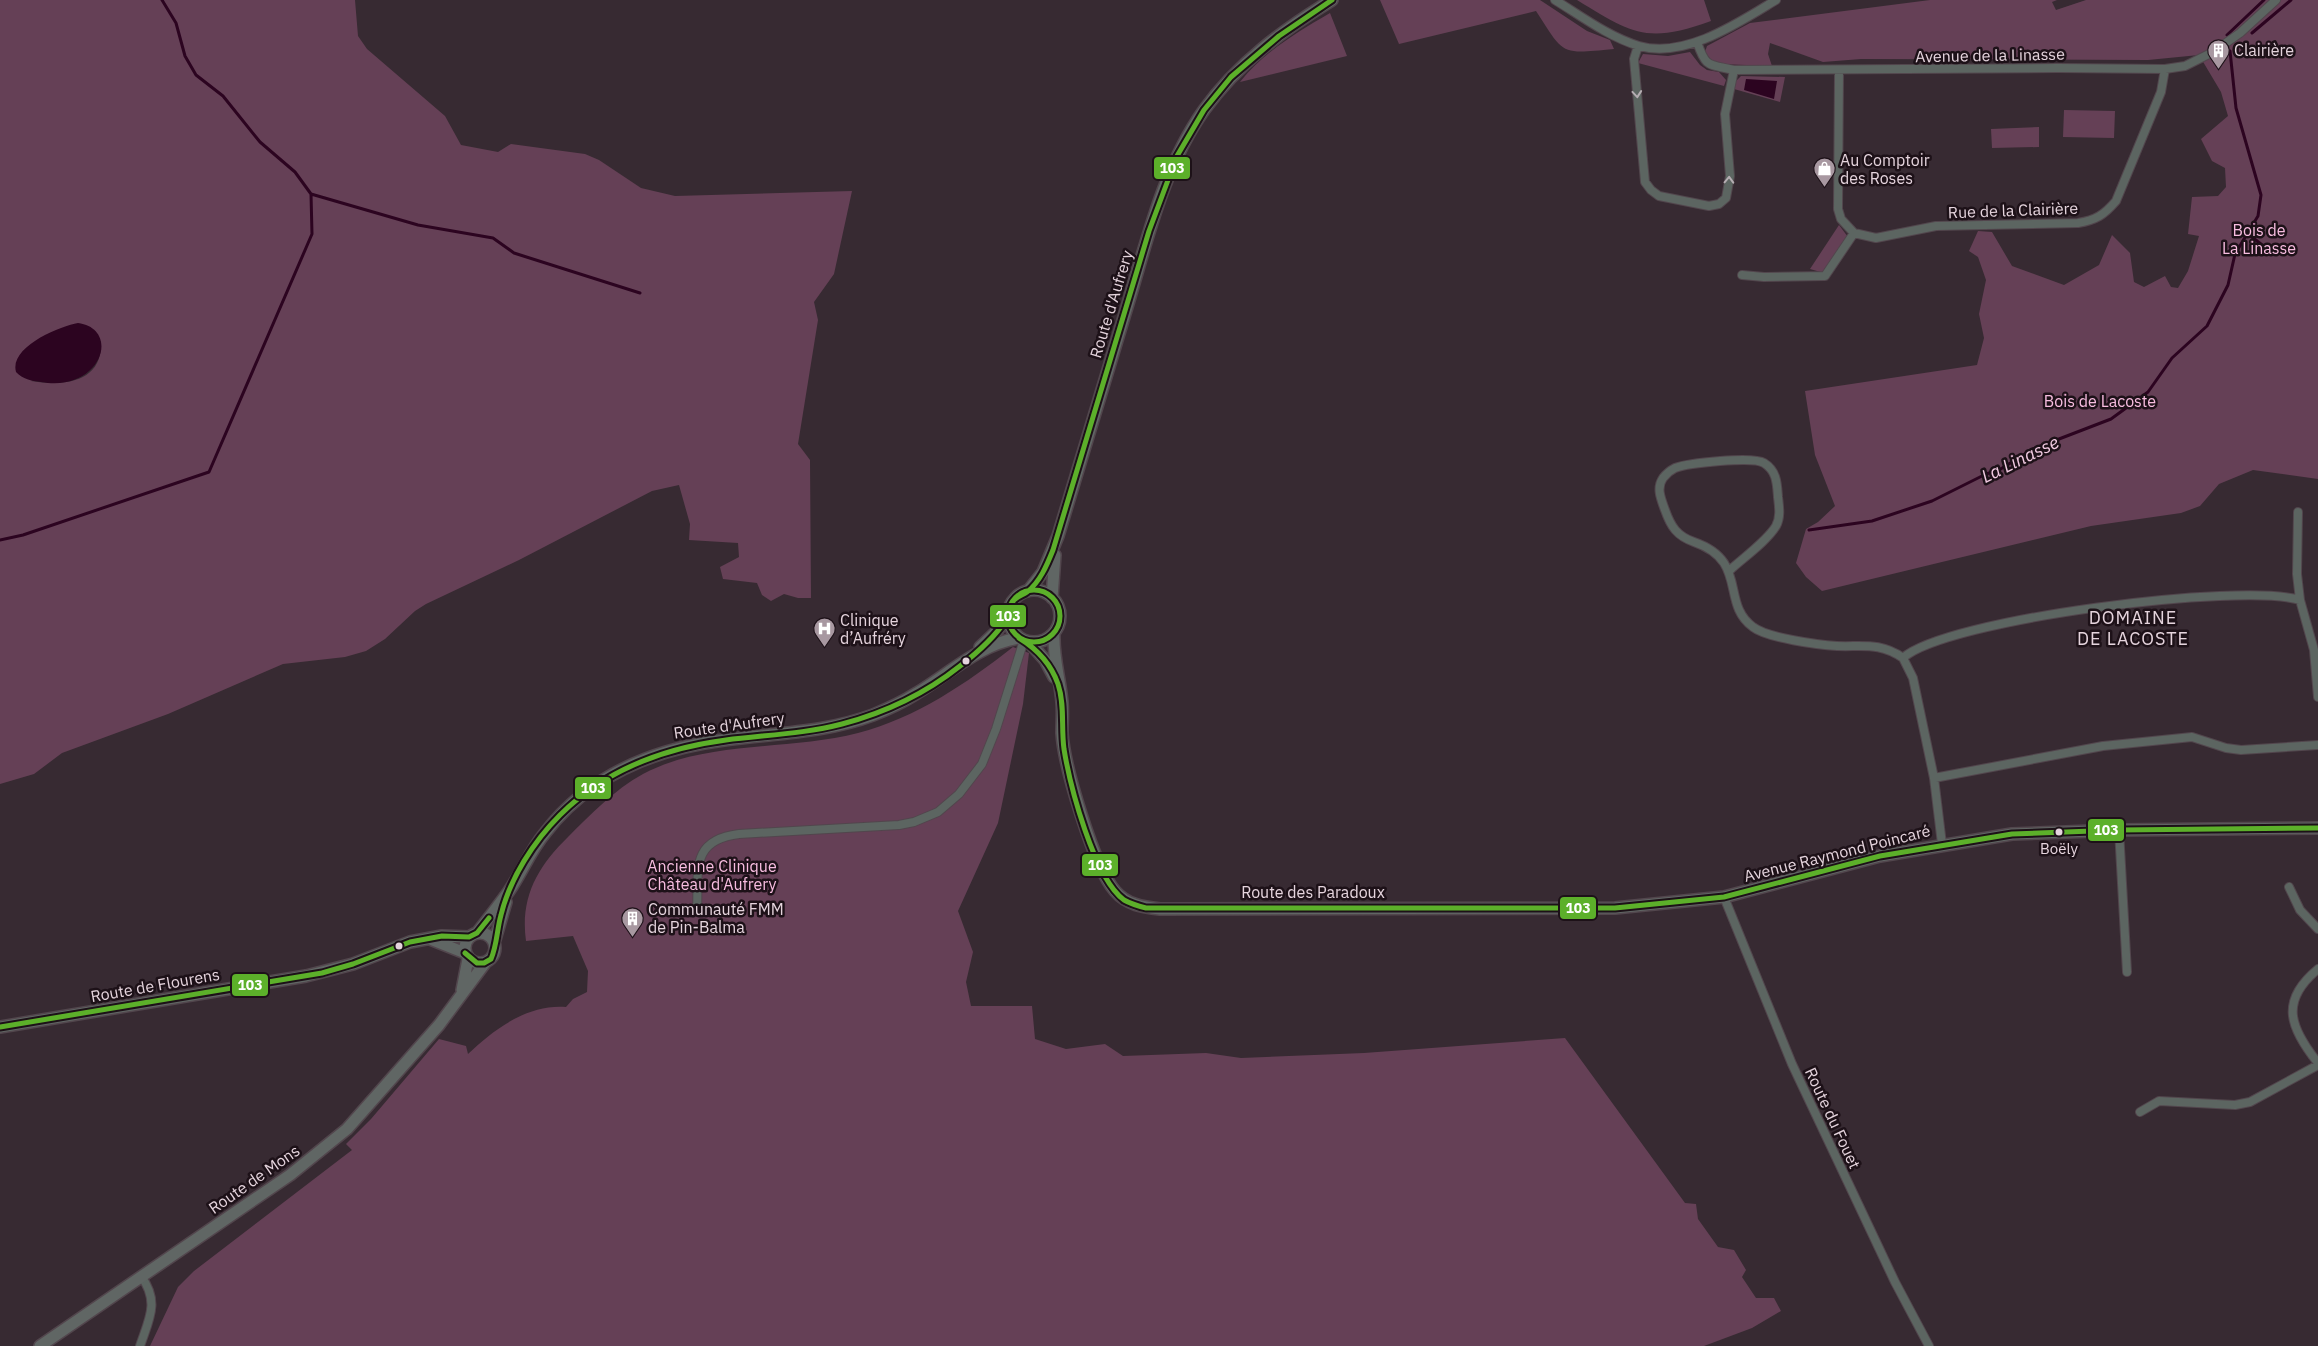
<svg xmlns="http://www.w3.org/2000/svg" width="2318" height="1346" viewBox="0 0 2318 1346" font-family="'IBM Plex Sans',sans-serif">
	<style>
		.green { fill: #654056; fill-rule: evenodd }
		.water { fill: #2c0420 }
		.lines { fill: none; stroke-linecap: round; stroke-linejoin: round }
		.stream { stroke: #2c0420; stroke-width: 3 }
		.street-casing { stroke: #52464d; stroke-width: 10 }
		.secondary-casing { stroke: #52464d; stroke-width: 14 }
		.street { stroke: #5c6561; stroke-width: 8 }
		.secondary { stroke: #606664; stroke-width: 11 }
		.bus-1-casing { stroke: #1d1118; stroke-width: 9 }
		.bus-1 { stroke: #5cb02a; stroke-width: 5 }
		.oneway { stroke: #b5adb2 }
		.bus-dot { fill: #e5d4dd; stroke: #1d1118; stroke-width: 2 }
		.labels { text-anchor: middle; dominant-baseline: central; stroke-width: 5; stroke-linejoin: round; paint-order: stroke }
		.bus-label { font-size: 15px; fill: #e5d4dd; stroke: #1d1118 }
		.poi-label { font-size: 16px; fill: #e5d4dd; stroke: #1d1118; text-anchor: start }
		.street-label { font-size: 16px; fill: #e5d4dd; stroke: #1d1118 }
		.park-label { font-size: 16px; fill: #f8bde0; stroke: #1d1118 }
		.water-label { font-size: 18px; font-style: italic; fill: #f3cce3; stroke: #1d1118 }
		.neighbourhood-label { font-size: 18px; letter-spacing: 1px; fill: #e5d4dd; stroke: #1d1118 }
		.line-badge { stroke: #1d1118; stroke-width: 2 }
		.badge-label { font-size: 14px; text-anchor: middle; font-weight: bold; fill: #fff }
	</style>
	<rect width="100%" height="100%" fill="#372a32"/>
	<path class="green" d="M 0,0 L 355,0 L 358,36 L 367,49 L 445,116 L 461,145 L 498,152 L 511,144 L 585,154 L 599,160 L 641,188 L 675,196 L 852,191 L 834,274 L 814,302 L 818,320 L 798,444 L 810,460 L 811,598 L 798,598 L 784,594 L 771,601 L 762,595 L 757,583 L 723,579 L 720,567 L 739,557 L 738,543 L 689,540 L 690,524 L 679,485 L 652,491 L 519,560 L 426,604 L 415,611 L 385,639 L 366,651 L 345,657 L 283,664 L 168,714 L 62,753 L 34,774 L 0,784 ZM 101,341 C 103,384 62,386 31,381 Z
		M 1380,0 L 1540,0 L 1587,31 L 1610,40 L 1614,49 C 1560,54 1565,56 1536,11 L 1399,44 Z
		M 1577,0 L 1704,0 L 1711,21 C 1647,44 1632,34 1577,0 Z
		M 1930,0 L 2057,0 L 2052,2 L 2056,10 L 2086,0 L 2318,0 L 2318,479 L 2253,470 L 2219,484 L 2200,506 L 2181,513 L 2091,526 L 1822,591 L 1806,577 L 1796,563 L 1806,529 L 1818,522 L 1835,506 L 1815,455 L 1805,391 L 1977,365 L 1984,338 L 1979,314 L 1986,280 L 1978,257 L 1969,251 L 1978,231 L 1992,232 L 2012,266 L 2064,285 L 2099,265 L 2112,235 L 2130,253 L 2134,282 L 2144,287 L 2165,276 L 2171,287 L 2178,288 L 2188,271 L 2199,236 L 2188,234 L 2192,197 L 2218,196 L 2226,187 L 2225,168 L 2212,161 L 2201,139 L 2228,116 L 2221,92 L 2199,55 L 2148,60 L 1861,59 L 1823,62 L 1770,43 L 1768,54 L 1772,66 L 1719,64 L 1712,61 L 1705,52 L 1707,46 L 1750,23 Z
		M 1330,13 L 1347,56 L 1240,82 C 1265,51 1296,33 1330,13 Z
		M 1690,52 L 1700,65 L 1707,70 L 1719,72 L 1726,80 L 1724,86 L 1638,63 L 1643,54 L 1668,56 Z
		M 1741,76 L 1785,77 L 1780,102 L 1734,89 L 1736,81 Z
		M 2064,110 L 2115,111 L 2114,138 L 2063,137 Z
		M 2039,127 L 2039,147 L 1992,148 L 1991,129 Z
		M 1839,225 L 1848,237 L 1824,273 L 1810,269 Z
		M 1013,647 L 1029,653 L 1023,704 L 998,823 L 958,911 L 973,952 L 966,982 L 971,1006 L 1032,1006 L 1035,1039 L 1066,1049 L 1105,1044 L 1123,1056 L 1206,1053 L 1241,1058 L 1364,1053 L 1565,1038 L 1685,1203 L 1696,1204 L 1698,1219 L 1718,1247 L 1734,1250 L 1746,1270 L 1742,1277 L 1756,1298 L 1774,1298 L 1781,1311 L 1752,1328 L 1704,1346 L 150,1346 L 178,1287 L 194,1271 L 352,1150 L 346,1144 L 371,1119 L 439,1039 L 466,1046 L 468,1054 C 494,1029 528,1004 566,1007 L 573,999 L 587,992 L 588,971 L 573,936 L 526,941 C 520,898 537,867 568,837 C 591,814 614,790 643,774 C 707,740 789,751 858,733 C 916,718 967,683 1013,647 Z"/>
	<path class="water" d="M 1746,79 L 1777,81 L 1774,99 L 1744,90 Z
		M 78,323 C 122,329 101,393 41,382 C 31,381 23,379 16,372 C 9,347 60,326 78,323 Z"/>
	<g class="lines">
		<path class="stream" d="M 162,0 L 176,23 L 185,56 L 196,75 L 223,96 L 260,142 L 295,172 L 311,194 L 418,225 L 493,238 L 514,253 L 640,293
			M 2252,33 L 2291,0
			M 2227,35 L 2264,0
			M 2248,234 L 2270,251
			M 1809,530 L 1872,521 L 1932,501 L 1986,474 L 1999,470 L 2033,449 L 2111,419 L 2148,392 L 2172,358 L 2207,326 L 2228,285 L 2235,254 L 2258,216 L 2261,195 L 2236,108 L 2230,51
			M 0,540 L 23,535 L 209,472 L 312,234 L 311,194"/>
		<defs>
			<path id="street" d="M 1555,0 C 1581,16 1609,37 1639,46 C 1685,59 1738,23 1776,0
				M 1697,42 C 1706,68 1708,64 1734,70 L 2058,68 L 2165,69 L 2185,66 L 2213,52 L 2240,33 L 2276,0
				M 1638,46 L 1634,59 L 1645,182 L 1651,190 L 1659,196 L 1709,206 L 1719,204 L 1726,198 L 1730,176 L 1725,114 L 1734,70
				M 1839,70 L 1838,209 L 1841,219 L 1854,233 L 1876,238 L 1936,226 L 2078,223 C 2096,220 2104,215 2116,201 L 2161,92 L 2165,69
				M 1742,275 L 1764,277 L 1825,276 L 1854,233
				M 2298,512 L 2297,574 L 2300,600 L 2314,650 L 2318,697
				M 1730,570 C 1743,558 1767,541 1776,526 C 1781,517 1779,506 1778,497 C 1777,484 1777,471 1764,463 C 1753,456 1688,463 1675,468 C 1671,470 1666,474 1663,478 C 1656,488 1661,499 1665,510 C 1671,527 1677,536 1694,542 C 1749,561 1720,603 1753,627 C 1767,638 1819,645 1837,646 C 1863,647 1880,642 1903,658 C 1946,619 2242,582 2300,600
				M 1903,658 L 1913,678 L 1934,778 L 1942,844
				M 1934,778 L 2103,746 L 2192,737 L 2226,748 L 2241,750 L 2318,745
				M 2119,830 L 2127,972
				M 2289,887 L 2300,910 L 2318,929
				M 1724,897 L 1792,1064 L 1895,1282 L 1929,1346
				M 697,912 C 699,872 689,840 739,834 L 899,825 L 914,822 L 938,812 L 959,794 L 982,764 L 996,729 L 1024,640
				M 2318,969 C 2279,1001 2290,1028 2318,1063
				M 2140,1112 L 2159,1101 L 2235,1105 L 2250,1102 L 2318,1065
				M 140,1346 C 149,1319 160,1302 141,1276"/>
			<path id="secondary" d="M1008 616a26 26 0 1 1 52 0a26 26 0 1 1-52 0Z
				M 1028,591 L 1043,572 L 1058,536 C 1081,460 1104,384 1127,307 C 1147,241 1163,168 1204,110 C 1238,63 1283,30 1332,0
				M 1052,598 L 1055,555
				M 1054,634 C 1053,657 1060,679 1062,702 C 1063,712 1062,722 1062,733 C 1064,766 1094,867 1115,891 C 1127,905 1143,907 1160,909 L 1615,908 L 1724,897 L 1880,856 L 2012,834 L 2119,830 L 2318,828
				M 1029,642 L 1045,660 L 1054,677
				M 980,647 L 997,631 L 1009,615
				M465 948a15 15 0 1 1 30 0a15 15 0 1 1-30 0Z
				M 477,933 C 488,919 499,905 509,891 C 522,872 530,851 545,833 C 589,775 654,749 724,740 C 774,733 825,733 873,715 C 888,709 903,702 917,693 C 950,673 980,644 1019,638
				M 430,939 L 465,953
				M 494,943 L 506,902
				M 462,990 L 468,959
				M 0,1027 L 306,976 L 353,964 L 410,942 L 442,936 L 469,937
				M 40,1346 L 290,1175 L 347,1129 L 439,1025 L 485,963"/>
		</defs>
		<use href="#street" class="street-casing"/>
		<use href="#secondary" class="secondary-casing"/>
		<use href="#street" class="street"/>
		<use href="#secondary" class="secondary"/>
		<defs>
			<path id="bus-1" d="M1008 616a26 26 0 1 1 52 0a26 26 0 1 1-52 0Z
				M 1019,638 C 1037,649 1051,664 1058,684 C 1065,705 1061,727 1064,749 C 1070,786 1094,878 1124,900 C 1131,904 1138,906 1146,908 L 1615,908 L 1724,897 L 1880,856 L 2012,834 L 2119,830 L 2318,828
				M 465,953 L 477,963 L 484,963 L 491,959 C 497,945 497,929 501,915 C 510,878 534,841 560,815 C 605,770 665,748 726,740 C 764,735 804,734 842,724 C 884,713 926,693 960,666 C 977,653 994,638 1006,620 C 1010,614 1010,605 1014,600 C 1018,596 1023,595 1027,592 C 1040,582 1047,565 1053,550 L 1149,231 L 1177,156 L 1204,110 L 1231,77 L 1279,36 L 1332,0
				M 0,1027 L 322,973 L 353,964 L 410,942 L 442,936 L 469,937 L 477,933 L 489,918"/>
		</defs>
		<use href="#bus-1" class="bus-1-casing"/>
		<use href="#bus-1" class="bus-1"/>
	</g>
	<defs><path id="oneway-chevron" d="M-2-3.5L2.5 0L-2 3.5" fill="none" stroke-width="1.6" stroke-linecap="round" stroke-linejoin="round" transform="scale(1.25)"/></defs>
	<g class="oneway">
		<use href="#oneway-chevron" transform="translate(1637 94) rotate(85)"/>
		<use href="#oneway-chevron" transform="translate(1729 180) rotate(-88)"/>
	</g>
	<defs>
		<symbol id="building-pin" viewBox="-11 -11 22 30"><path d="M0 17L-7.5 6A9.5 9.5 0 1 1 7.5 6Z" fill="#a898a1" stroke="#1d1118"/><path d="M-4-6H4V6H1V3H-1V6H-4ZM-2.5-4.3h1.7v1.8h-1.7ZM.8-4.3h1.7v1.8H.8ZM-2.5-1h1.7V.8h-1.7ZM.8-1h1.7V.8H.8Z" fill="#fff"/></symbol>
		<symbol id="shop-pin" viewBox="-11 -11 22 30"><path d="M0 17L-7.5 6A9.5 9.5 0 1 1 7.5 6Z" fill="#a898a1" stroke="#1d1118"/><path d="M-5-2.5h2.3a2.7 3.5 0 0 1 5.4 0H5L5.5 6h-11ZM-1.5-2.5h3a1.5 2.3 0 0 0-3 0Z" fill="#fff"/></symbol>
		<symbol id="hospital-pin" viewBox="-11 -11 22 30"><path d="M0 17L-7.5 6A9.5 9.5 0 1 1 7.5 6Z" fill="#a898a1" stroke="#1d1118"/><path d="M-5-5h3v3.5h4V-5h3V5h-3V1.5h-4V5h-3Z" fill="#fff"/></symbol>
	</defs>
	<g fill-rule="evenodd">
		<use href="#building-pin" x="2206" y="38" width="25" height="34"/>
		<use href="#shop-pin" x="1812" y="156" width="25" height="34"/>
		<use href="#hospital-pin" x="812" y="616" width="25" height="34"/>
		<use href="#building-pin" x="620" y="906" width="25" height="34"/>
	</g>
	<g class="bus-dot">
		<circle cx="966" cy="661" r="4.5"/>
		<circle cx="2059" cy="832" r="4.5"/>
		<circle cx="399" cy="946" r="4.5"/>
	</g>
	<g class="labels">
		<g class="bus-label">
			<text x="2059" y="848">Boëly</text>
		</g>
		<g class="poi-label">
			<text x="2234" y="50">Clairière</text>
			<text x="1840" y="160">Au Comptoir<tspan x="1840" dy="18">des Roses</tspan></text>
			<text x="840" y="620">Clinique<tspan x="840" dy="18">d’Aufréry</tspan></text>
			<text x="648" y="909">Communauté FMM<tspan x="648" dy="18">de Pin-Balma</tspan></text>
		</g>
		<g class="street-label">
			<text transform="translate(1990 55) rotate(-1)">Avenue de la Linasse</text>
			<text transform="translate(2013 210) rotate(-2)">Rue de la Clairière</text>
			<text transform="translate(1111 304) rotate(-73)">Route d'Aufrery</text>
			<text transform="translate(729 725) rotate(-8)">Route d'Aufrery</text>
			<text transform="translate(1837 853) rotate(-14)">Avenue Raymond Poincaré</text>
			<text x="1313" y="892">Route des Paradoux</text>
			<text transform="translate(155 985) rotate(-10)">Route de Flourens</text>
			<text transform="translate(1833 1118) rotate(65)">Route du Fouet</text>
			<text transform="translate(254 1179) rotate(-35)">Route de Mons</text>
		</g>
		<g class="park-label">
			<text x="2259" y="230">Bois de<tspan x="2259" dy="18">La Linasse</tspan></text>
			<text x="2100" y="401">Bois de Lacoste</text>
			<text x="712" y="866">Ancienne Clinique<tspan x="712" dy="18">Château d'Aufrery</tspan></text>
		</g>
		<g class="water-label">
			<text transform="translate(2020 459) rotate(-26)">La Linasse</text>
		</g>
		<g class="neighbourhood-label">
			<text x="2133" y="617">DOMAINE<tspan x="2133" dy="21">DE LACOSTE</tspan></text>
		</g>
	</g>
	<g class="line-badge">
		<rect x="1153" y="156" width="38" height="24" rx="5" fill="#5cb02a"/>
		<rect x="989" y="604" width="38" height="24" rx="5" fill="#5cb02a"/>
		<rect x="574" y="776" width="38" height="24" rx="5" fill="#5cb02a"/>
		<rect x="2087" y="818" width="38" height="24" rx="5" fill="#5cb02a"/>
		<rect x="1081" y="853" width="38" height="24" rx="5" fill="#5cb02a"/>
		<rect x="1559" y="896" width="38" height="24" rx="5" fill="#5cb02a"/>
		<rect x="231" y="973" width="38" height="24" rx="5" fill="#5cb02a"/>
	</g>
	<g class="badge-label">
		<text x="1172" y="173">103</text>
		<text x="1008" y="621">103</text>
		<text x="593" y="793">103</text>
		<text x="2106" y="835">103</text>
		<text x="1100" y="870">103</text>
		<text x="1578" y="913">103</text>
		<text x="250" y="990">103</text>
	</g>
</svg>
